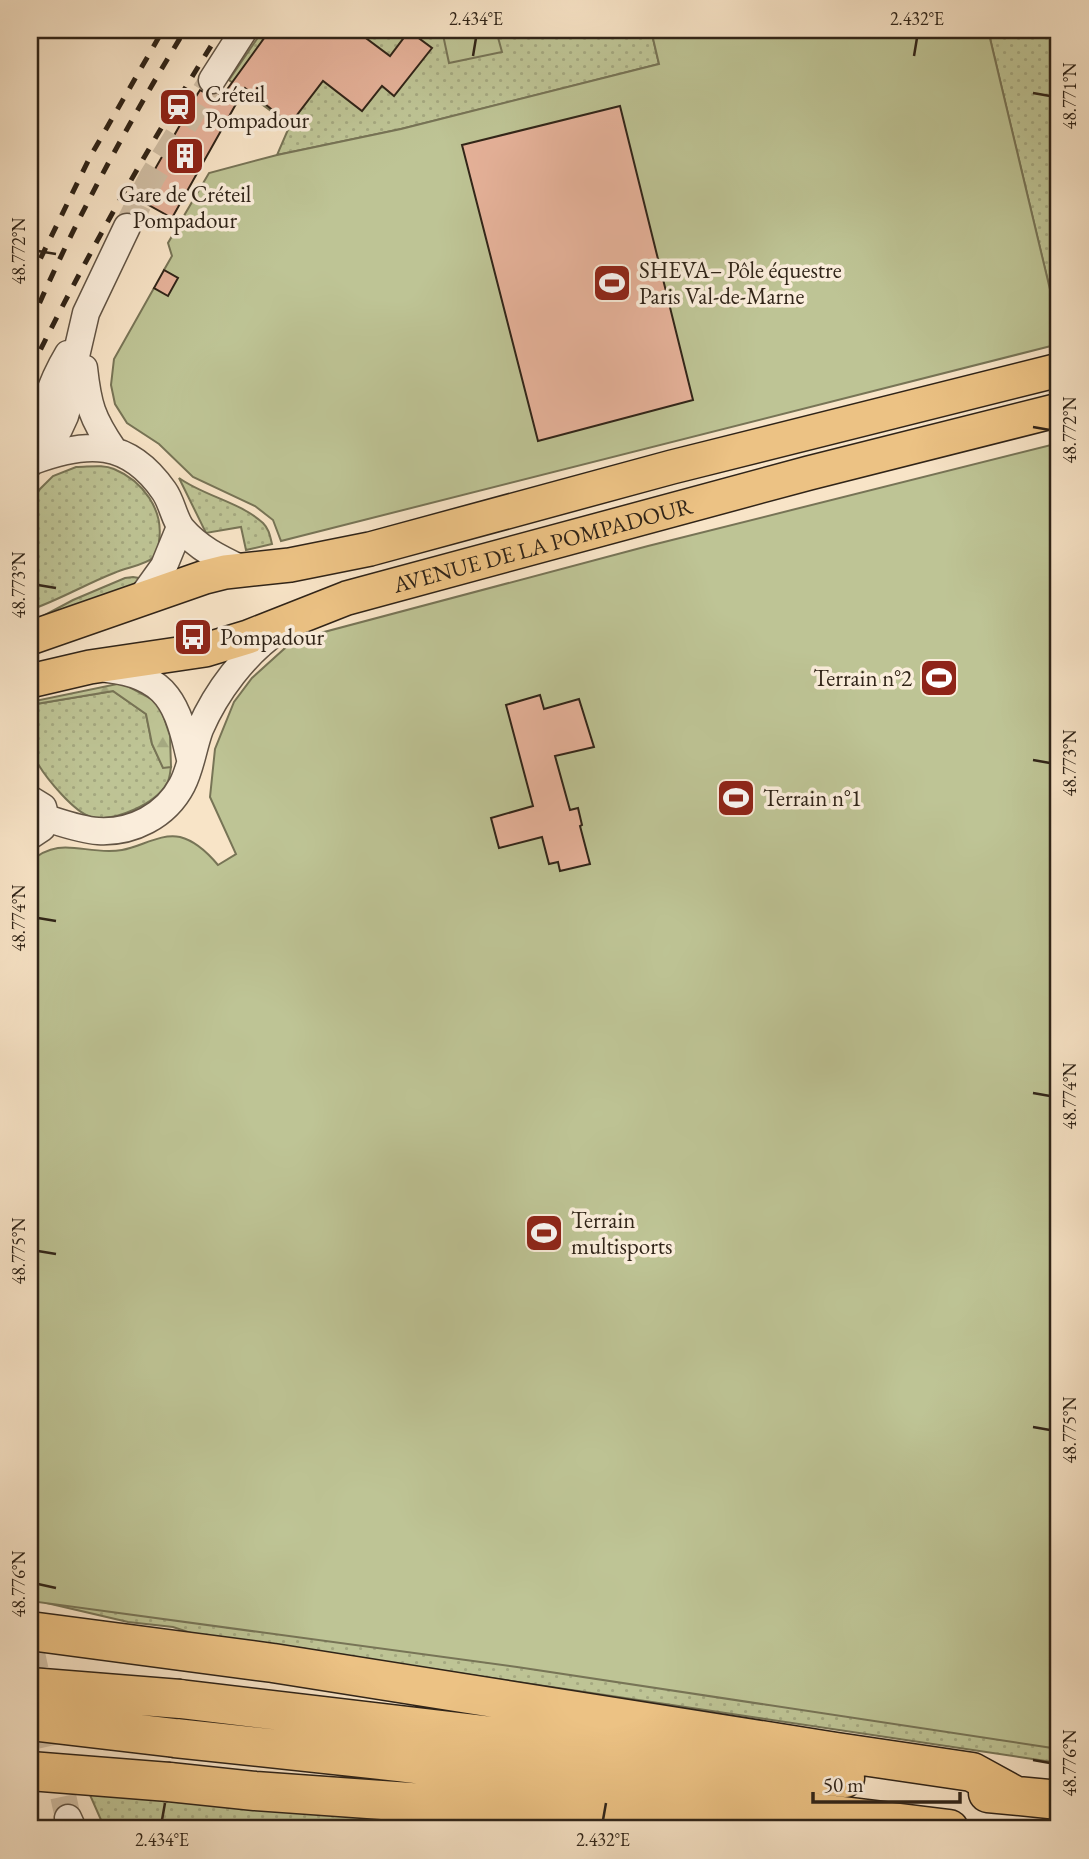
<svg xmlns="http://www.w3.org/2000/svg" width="1089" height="1859" viewBox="0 0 1089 1859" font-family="'EB Garamond',serif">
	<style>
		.grass { fill: url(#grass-dots); stroke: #777456; stroke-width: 2 }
		.forest { fill: url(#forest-firs); stroke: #777456; stroke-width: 2 }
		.pitch { fill: #bec495; stroke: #777456; stroke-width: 2 }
		.building { fill: #e6b29a; stroke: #302418; stroke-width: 2 }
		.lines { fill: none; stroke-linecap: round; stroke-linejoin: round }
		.minor-tunnel { stroke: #d0bea4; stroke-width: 26; stroke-dasharray: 26 13; stroke-linecap: butt }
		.minor-casing { stroke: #625444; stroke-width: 29 }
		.major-casing { stroke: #302418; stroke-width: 36 }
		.highway-casing { stroke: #302418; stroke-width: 41 }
		.minor { stroke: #faeddb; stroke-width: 26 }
		.major { stroke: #ecc284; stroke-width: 33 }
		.highway { stroke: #ecc284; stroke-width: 38 }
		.rail { stroke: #302418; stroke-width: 5; stroke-dasharray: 12 12; stroke-linecap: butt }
		.highway-bridge-casing { stroke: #302418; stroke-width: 41; stroke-linecap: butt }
		.highway-bridge { stroke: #ecc284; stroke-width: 38 }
		.ticks { fill: none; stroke: #302418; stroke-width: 2.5 }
		.labels { text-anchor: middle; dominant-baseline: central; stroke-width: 7; stroke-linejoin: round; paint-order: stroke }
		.poi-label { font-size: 23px; fill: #302418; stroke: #faeddb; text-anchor: start }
		.street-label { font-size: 23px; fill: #302418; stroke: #faeddb }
		.neatline { fill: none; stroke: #302418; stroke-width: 2.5 }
		.ticks-label { font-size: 18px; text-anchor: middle; fill: #302418 }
	</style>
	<defs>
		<pattern id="grass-dots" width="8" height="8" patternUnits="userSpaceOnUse" patternTransform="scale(1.75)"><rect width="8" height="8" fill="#bec495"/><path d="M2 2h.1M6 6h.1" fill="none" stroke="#a4a880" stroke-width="1.8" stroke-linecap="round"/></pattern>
		<pattern id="forest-firs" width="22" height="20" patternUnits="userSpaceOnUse" patternTransform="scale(1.75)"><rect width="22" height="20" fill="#bec495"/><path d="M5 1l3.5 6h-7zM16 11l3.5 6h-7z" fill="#a4a880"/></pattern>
	</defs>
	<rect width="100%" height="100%" fill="#f8e4c7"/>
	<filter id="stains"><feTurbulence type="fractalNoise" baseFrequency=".00286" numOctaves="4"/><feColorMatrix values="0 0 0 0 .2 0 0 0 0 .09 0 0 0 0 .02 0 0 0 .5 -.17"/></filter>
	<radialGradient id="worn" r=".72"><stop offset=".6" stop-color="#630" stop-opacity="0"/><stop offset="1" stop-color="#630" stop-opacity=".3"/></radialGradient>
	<path class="grass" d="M 263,30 L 651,30 L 659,64 L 401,129 L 277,155 L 290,125 L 229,80 Z
		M 988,30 L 1059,30 L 1059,327 L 1055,311 Z
		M 76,467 C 89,467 103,464 114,469 C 143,481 164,510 159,541 C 159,546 157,553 154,557 C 144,566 126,567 114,573 C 86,584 59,600 30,610 L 30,505 L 40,489 L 53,476 Z
		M 179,478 C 204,496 240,502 263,523 C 269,529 270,536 272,544 L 246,550 L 241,527 L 206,533 Z
		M 133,577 L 145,579 L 139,585 L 30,623 L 73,600 L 125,578 Z
		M 113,691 L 146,714 L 152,744 L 163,767 L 171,767 C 170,772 170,779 167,783 C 157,803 114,823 91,817 C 74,812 47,779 38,764 C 32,752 32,720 30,705 Z
		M 128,1556 L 1059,1727 L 1059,1763 L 191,1633 L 173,1627 L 128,1622 L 47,1603 Z
		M 86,1786 L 592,1829 L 105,1829 Z"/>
	<path class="forest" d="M 122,683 L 159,703 L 170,736 L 171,767 L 163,768 L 152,744 L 146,714 L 113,691 L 30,705 L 30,702 Z"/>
	<path class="pitch" d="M 442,30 L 496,30 L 502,52 L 449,63 Z
		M 651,30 L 988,30 L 1059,327 L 1059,344 L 281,541 L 273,520 L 255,506 L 193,477 L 159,444 L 127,423 L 115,404 L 111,385 L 114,359 L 154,288 L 177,278 L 164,270 L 172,256 L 168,243 L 209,173 L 277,155 L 401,129 L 659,64 Z
		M 1059,443 L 1059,1749 L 517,1667 L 30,1601 L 30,862 C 61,834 85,856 122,850 C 141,847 160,833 180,837 C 196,841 208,853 218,865 L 236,854 L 210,797 L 215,749 L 234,702 L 252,678 L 294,640 L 648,546 Z"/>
	<path class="building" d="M 270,30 L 355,30 L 390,56 L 409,31 L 432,48 L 394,96 L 382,86 L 362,111 L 323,81 L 290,124 L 245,88 L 172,218 L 138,199 L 180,125 L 177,123 L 192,96 L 195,98 L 200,90 L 211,96 L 220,93 L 223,95 Z
		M 620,106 L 693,400 L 538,441 L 462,145 Z
		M 164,270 L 178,278 L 168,296 L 154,288 Z
		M 540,695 L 544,709 L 579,699 L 594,747 L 555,756 L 570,810 L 578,808 L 582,825 L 580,826 L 590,864 L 560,871 L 558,862 L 549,864 L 542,837 L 499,848 L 491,818 L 533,806 L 506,705 Z"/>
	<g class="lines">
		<path class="minor-tunnel" d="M 127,227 L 152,177 L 212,80
			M 30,1644 L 68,1818"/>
		<defs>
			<path id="minor" d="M 212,80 L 244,30
				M 84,368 C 88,405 92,418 113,449
				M 33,461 C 87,441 128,439 164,491 C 172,502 174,519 182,529 C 199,549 221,559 244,570
				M 33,461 C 38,423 48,387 68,354
				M 32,462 L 59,429 L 65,416 L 69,402 L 73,369 L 86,313 L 127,227
				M 141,598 L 164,566 L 180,527
				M 107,669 C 168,675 178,706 190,759
				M 30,799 L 43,807 L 46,818 L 42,828 L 30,836
				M 46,818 C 62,823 81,830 98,831 C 132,833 166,816 182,785 C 191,768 193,748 200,729 C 216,692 245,653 279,630
				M 68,1818 L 73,1829"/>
			<g id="major">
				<path d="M 30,638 L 205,577 L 225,572 L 290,565 L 370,549 L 672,467 L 1059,370"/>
				<path id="s1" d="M 30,681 L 90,667 L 205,650 L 248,637 L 347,598 L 809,473 L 1059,410"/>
			</g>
			<path id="highway" d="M 30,1631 L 273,1663 L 836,1752 L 972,1772 L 1014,1795
				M 180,1699 L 845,1778
				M 175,1738 L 399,1762 L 949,1829
				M 169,1782 L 255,1791 L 495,1808 L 712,1829
				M 988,1793 L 1059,1800"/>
		</defs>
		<use href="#minor" class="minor-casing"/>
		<use href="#major" class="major-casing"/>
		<use href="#highway" class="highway-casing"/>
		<use href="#minor" class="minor"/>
		<use href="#major" class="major"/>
		<use href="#highway" class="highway"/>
		<path class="rail" d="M 30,280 L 90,157 L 163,30
			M 30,325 C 74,222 127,125 185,30
			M 30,371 C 87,254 152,140 221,30"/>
		<defs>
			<path id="highway-bridge" d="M 30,1687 L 180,1699
				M 30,1721 L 175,1738
				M 30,1771 L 169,1782"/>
		</defs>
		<use href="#highway-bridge" class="highway-bridge-casing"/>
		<use href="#highway-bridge" class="highway-bridge"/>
	</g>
	<path class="ticks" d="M 473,56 L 476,38M 914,56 L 917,38M 1033,93 L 1050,96M 38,251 L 56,254M 1033,427 L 1050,430M 38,585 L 56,588M 1033,760 L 1050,763M 38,918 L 56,921M 1033,1093 L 1050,1096M 38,1251 L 56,1254M 1033,1427 L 1050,1430M 38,1584 L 56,1588M 1033,1760 L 1050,1763M 162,1820 L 165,1803M 603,1820 L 606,1803"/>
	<defs>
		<symbol id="station-square" viewBox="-11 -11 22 22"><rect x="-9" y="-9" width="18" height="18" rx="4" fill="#8f2418" stroke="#faeddb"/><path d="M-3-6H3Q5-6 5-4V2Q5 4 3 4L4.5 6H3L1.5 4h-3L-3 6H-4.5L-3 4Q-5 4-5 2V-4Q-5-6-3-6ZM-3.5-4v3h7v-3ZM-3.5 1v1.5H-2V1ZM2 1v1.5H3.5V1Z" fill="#fff"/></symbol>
		<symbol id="building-square" viewBox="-11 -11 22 22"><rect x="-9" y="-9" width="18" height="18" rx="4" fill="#8f2418" stroke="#faeddb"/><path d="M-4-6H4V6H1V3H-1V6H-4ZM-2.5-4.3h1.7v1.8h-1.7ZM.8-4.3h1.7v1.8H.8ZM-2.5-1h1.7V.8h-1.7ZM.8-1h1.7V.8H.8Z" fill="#fff"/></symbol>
		<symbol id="stadium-square" viewBox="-11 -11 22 22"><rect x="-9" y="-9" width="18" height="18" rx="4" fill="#8f2418" stroke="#faeddb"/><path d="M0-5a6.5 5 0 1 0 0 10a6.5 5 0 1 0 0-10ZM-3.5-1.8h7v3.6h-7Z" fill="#fff"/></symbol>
		<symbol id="bus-square" viewBox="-11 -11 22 22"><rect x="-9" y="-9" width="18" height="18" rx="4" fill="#8f2418" stroke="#faeddb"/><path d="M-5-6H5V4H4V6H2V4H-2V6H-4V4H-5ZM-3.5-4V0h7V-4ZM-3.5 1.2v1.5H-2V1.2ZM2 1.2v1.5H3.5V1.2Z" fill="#fff"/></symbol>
	</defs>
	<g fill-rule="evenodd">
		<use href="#station-square" x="156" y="85" width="44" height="44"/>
		<use href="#building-square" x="163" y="134" width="44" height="44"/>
		<use href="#stadium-square" x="590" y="261" width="44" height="44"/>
		<use href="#bus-square" x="171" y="615" width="44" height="44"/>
		<use href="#stadium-square" x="917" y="656" width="44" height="44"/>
		<use href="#stadium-square" x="714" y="776" width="44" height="44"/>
		<use href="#stadium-square" x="522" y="1211" width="44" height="44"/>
	</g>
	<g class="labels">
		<g class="poi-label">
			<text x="205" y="94">Créteil<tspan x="205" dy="26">Pompadour</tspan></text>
			<text x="185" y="194" text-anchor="middle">Gare de Créteil<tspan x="185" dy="26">Pompadour</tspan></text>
			<text x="639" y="270">SHEVA– Pôle équestre<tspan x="639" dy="26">Paris Val-de-Marne</tspan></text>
			<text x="220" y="637">Pompadour</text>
			<text x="912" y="678" text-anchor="end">Terrain n°2</text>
			<text x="763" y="798">Terrain n°1</text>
			<text x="571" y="1220">Terrain<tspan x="571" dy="26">multisports</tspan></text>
		</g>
		<g class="street-label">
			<text stroke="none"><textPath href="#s1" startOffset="532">AVENUE DE LA POMPADOUR</textPath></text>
		</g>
	</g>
	<rect width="1089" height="1859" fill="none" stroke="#f8e4c7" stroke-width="77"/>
	<path d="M813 1792v10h147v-10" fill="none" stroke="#302418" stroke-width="3.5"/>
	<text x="823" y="1792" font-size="21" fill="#302418" stroke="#faeddb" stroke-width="5" paint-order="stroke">50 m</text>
	<rect x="38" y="38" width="1012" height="1782" class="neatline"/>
	<g class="ticks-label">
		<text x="476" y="25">2.434°E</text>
		<text x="917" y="25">2.432°E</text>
		<text transform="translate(1070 96) rotate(-90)" y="6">48.771°N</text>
		<text transform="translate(19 251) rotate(-90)" y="6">48.772°N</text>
		<text transform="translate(1070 430) rotate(-90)" y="6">48.772°N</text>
		<text transform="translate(19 585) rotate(-90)" y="6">48.773°N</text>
		<text transform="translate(1070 763) rotate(-90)" y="6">48.773°N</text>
		<text transform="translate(19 918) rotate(-90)" y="6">48.774°N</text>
		<text transform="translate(1070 1096) rotate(-90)" y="6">48.774°N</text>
		<text transform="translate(19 1251) rotate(-90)" y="6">48.775°N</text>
		<text transform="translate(1070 1430) rotate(-90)" y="6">48.775°N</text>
		<text transform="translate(19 1584) rotate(-90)" y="6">48.776°N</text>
		<text transform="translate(1070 1763) rotate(-90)" y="6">48.776°N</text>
		<text x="162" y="1846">2.434°E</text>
		<text x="603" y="1846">2.432°E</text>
	</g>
	<rect width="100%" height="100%" filter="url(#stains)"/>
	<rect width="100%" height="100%" fill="url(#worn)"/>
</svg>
